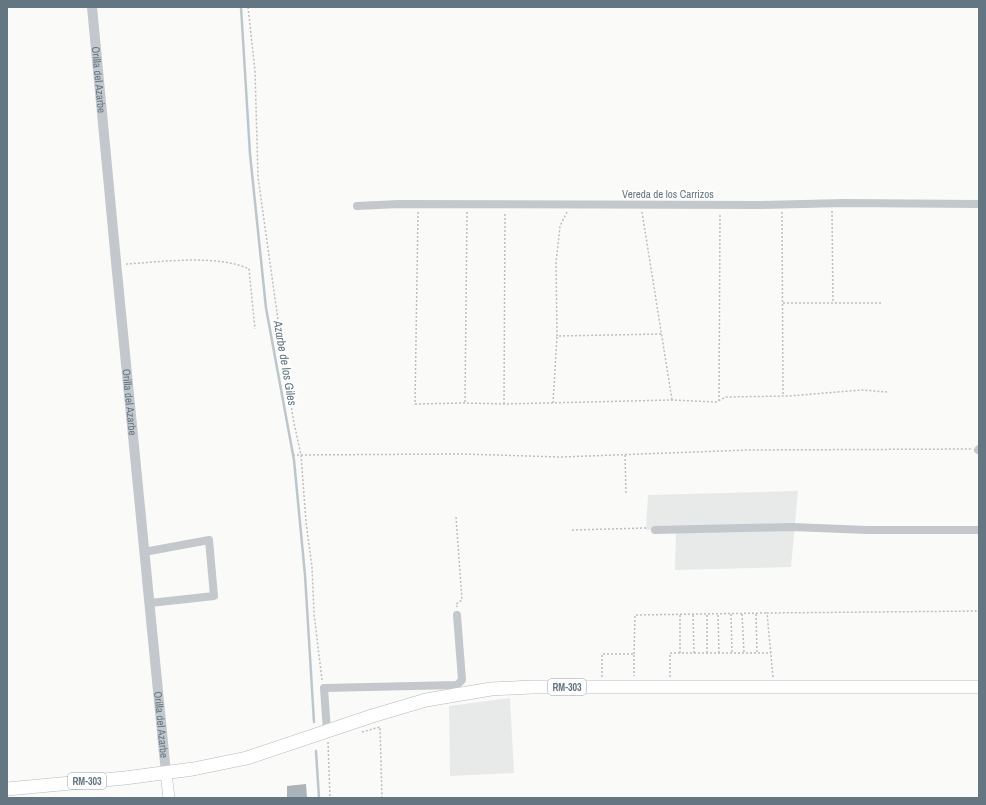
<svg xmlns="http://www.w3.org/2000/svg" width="986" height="805" viewBox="0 0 986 805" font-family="'Archivo Narrow',sans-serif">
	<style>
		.built { fill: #e8e9e9 }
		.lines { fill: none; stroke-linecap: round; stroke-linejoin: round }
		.stream { stroke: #bbc7cb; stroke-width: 2.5 }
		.building { fill: #aab3b9 }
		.secondary-casing { stroke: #b3babf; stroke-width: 12 }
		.trunk-casing { stroke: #b4b9bd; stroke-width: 14 }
		.path { stroke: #bbbfc2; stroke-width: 1.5; stroke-dasharray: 2 2; stroke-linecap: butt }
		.minor { stroke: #c3c8cc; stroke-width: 8 }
		.tertiary { stroke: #c3c8cc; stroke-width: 10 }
		.secondary { stroke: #fff; stroke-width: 11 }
		.trunk { stroke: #fff; stroke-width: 13 }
		.labels { text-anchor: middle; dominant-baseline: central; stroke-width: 4; stroke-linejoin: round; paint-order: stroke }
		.shield { fill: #fff; stroke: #939fa8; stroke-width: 1 }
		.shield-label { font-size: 10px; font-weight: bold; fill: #657683 }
		.street-label { font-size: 11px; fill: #657683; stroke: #fff }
		.water-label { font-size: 12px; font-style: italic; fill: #60757c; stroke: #fff }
	</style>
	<rect width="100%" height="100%" fill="#fafaf8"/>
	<path class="built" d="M 798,491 L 791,567 L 675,570 L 676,532 L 646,530 L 648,495 Z
		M 510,698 L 514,773 L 450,776 L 449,706 Z"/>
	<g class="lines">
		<path class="stream" d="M 241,7 L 250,154 L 266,308 L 294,460 L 305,575 L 314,722
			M 316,751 L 319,798"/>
	</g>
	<path class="building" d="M 306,784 L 307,798 L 287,798 L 287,786 Z"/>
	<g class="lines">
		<defs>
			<path id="secondary" d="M 166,773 L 169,798"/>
			<path id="trunk" d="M 7,789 L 125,778 L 193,769 L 247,758 L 372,716 L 426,700 L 491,689 L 532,687 L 979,687"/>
		</defs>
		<use href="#secondary" class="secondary-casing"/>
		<use href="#trunk" class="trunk-casing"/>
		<path class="path" d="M 248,7 L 255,71 L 258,177 L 284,363 L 294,423 L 301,455 L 306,522 L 312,567 L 314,614 L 322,680
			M 832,211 L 833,303
			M 418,212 L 415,404 L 465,403 L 504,404 L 672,400 L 716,402 L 726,397 L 789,396 L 862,390 L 887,392
			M 567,212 L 560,226 L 556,263 L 557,336 L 662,334
			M 642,212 L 672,400
			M 782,212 L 783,396
			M 126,264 C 161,262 217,254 249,269 L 255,329
			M 783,303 L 882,303
			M 719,401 L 720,213
			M 465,402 L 467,212
			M 553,403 L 557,336
			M 504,404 L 505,212
			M 293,455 L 462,454 L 561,457 L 748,450 L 971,449
			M 625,455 L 626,495
			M 456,517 L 462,600 L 456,604 L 457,607
			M 572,530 L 646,528 L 646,529
			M 731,614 L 732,653
			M 742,614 L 744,653
			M 756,614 L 757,653
			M 693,615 L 694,653
			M 718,615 L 719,653
			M 680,653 L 680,615
			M 707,653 L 707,615
			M 634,654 L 635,615 L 767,613
			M 602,677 L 602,654 L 634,654 L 634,676
			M 670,677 L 670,653 L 771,653
			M 773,677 L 767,613 L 979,611
			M 362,732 L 380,727 L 382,798
			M 328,742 L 330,798"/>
		<path class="minor" d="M 357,206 L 399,204 L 760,205 L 844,203 L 979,204
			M 978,450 L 979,449
			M 655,530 L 792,527 L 867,530 L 979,530
			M 144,552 L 209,540 L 214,596 L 150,603
			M 327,732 L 324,688 L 457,685 L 462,680 L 457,615"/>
		<path class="tertiary" id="s1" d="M 92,7 L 117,272 L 166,773"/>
		<use href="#secondary" class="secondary"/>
		<use href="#trunk" class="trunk"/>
	</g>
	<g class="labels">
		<g class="shield">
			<rect x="548" y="679" width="38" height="16" rx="3"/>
			<rect x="68" y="773" width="38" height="16" rx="3"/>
		</g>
		<g class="shield-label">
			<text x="567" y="687">RM-303</text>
			<text x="87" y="781">RM-303</text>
		</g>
		<g class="street-label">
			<text stroke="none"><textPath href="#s1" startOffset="73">Orilla del Azarbe</textPath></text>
			<text x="668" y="194">Vereda de los Carrizos</text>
			<text stroke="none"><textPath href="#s1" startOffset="397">Orilla del Azarbe</textPath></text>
			<text stroke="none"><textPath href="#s1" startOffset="721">Orilla del Azarbe</textPath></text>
		</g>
		<g class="water-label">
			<text transform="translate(285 363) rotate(80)">Azarbe de los Giles</text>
		</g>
	</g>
	<rect width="986" height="805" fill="none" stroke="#657683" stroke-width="16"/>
</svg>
